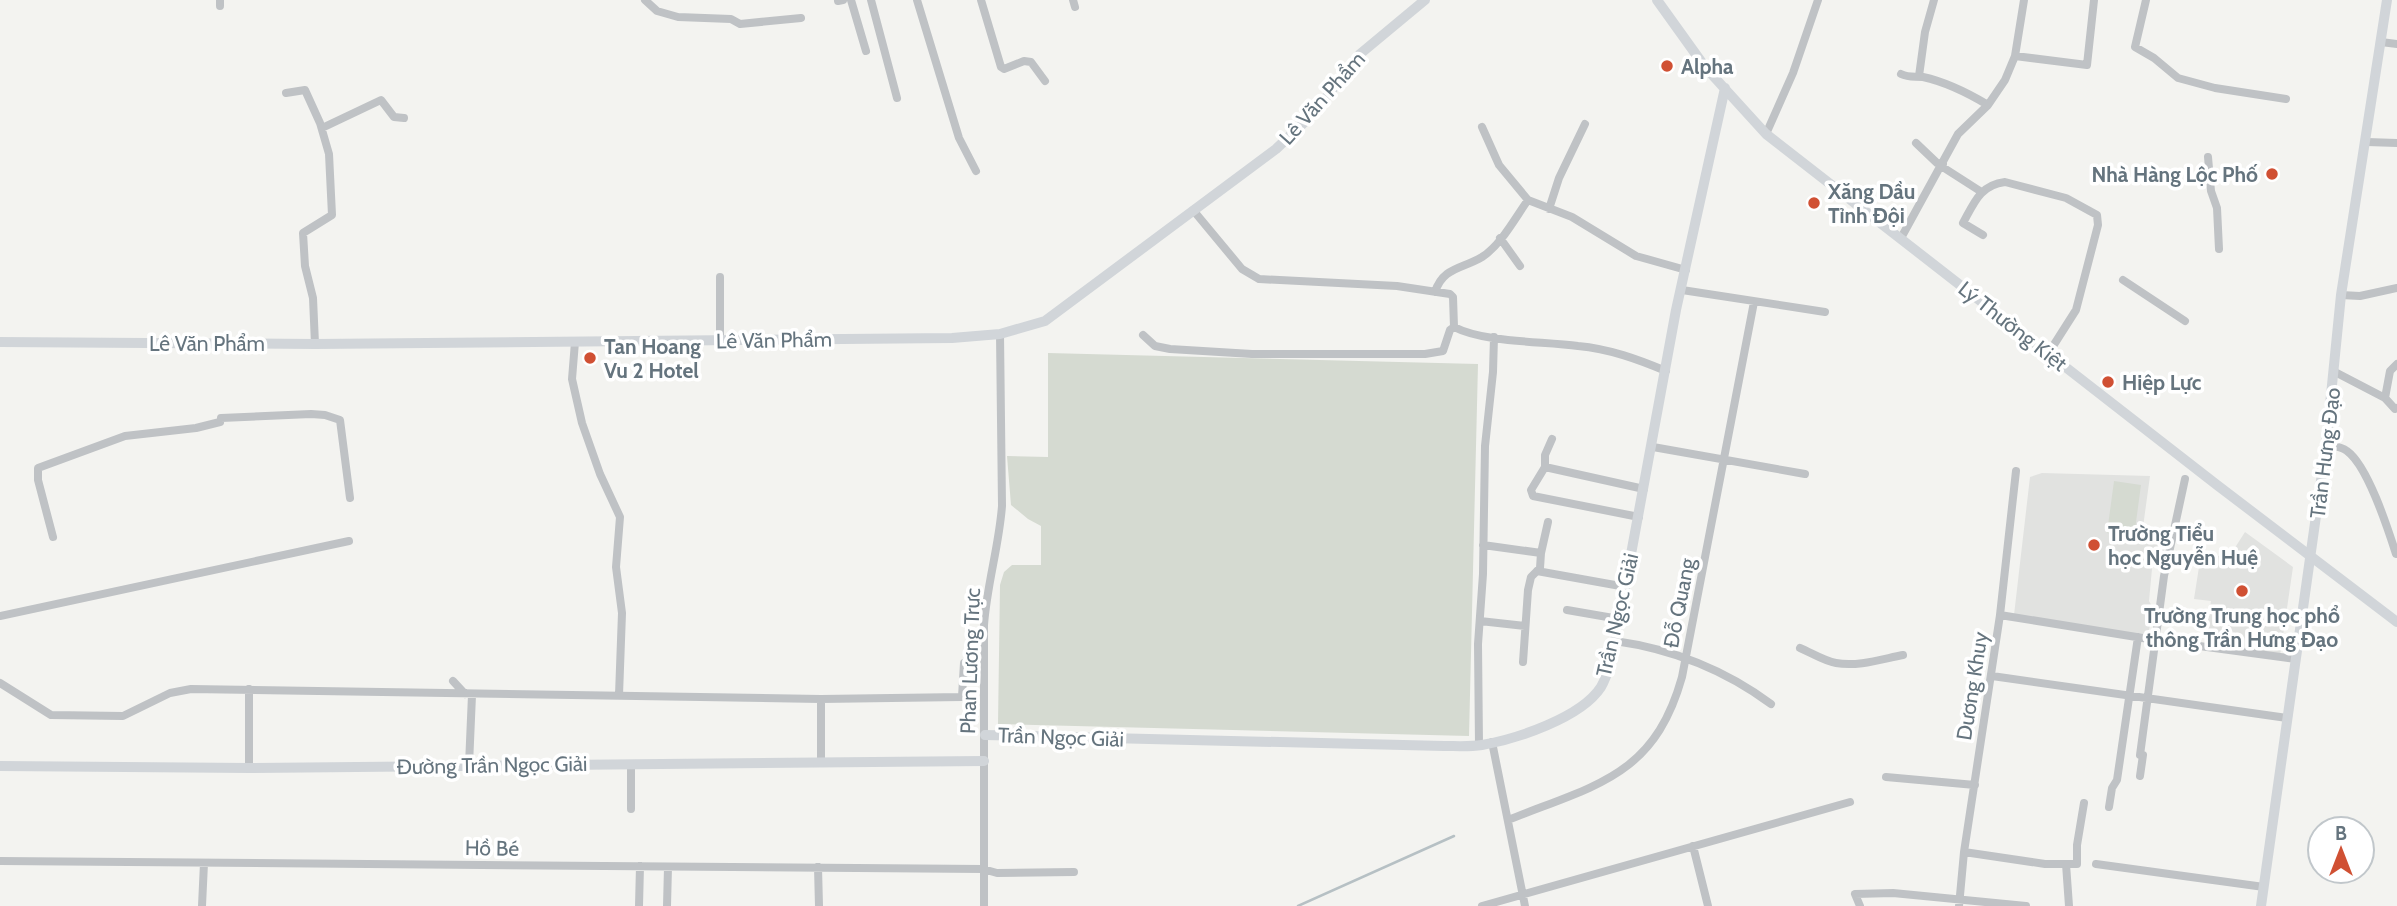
<svg xmlns="http://www.w3.org/2000/svg" width="2397" height="906" viewBox="0 0 2397 906" font-family="Cabin,sans-serif">
	<style>
		.built { fill: #e1e2e0 }
		.green { fill: #d5dad1 }
		.lines { fill: none; stroke-linecap: round; stroke-linejoin: round }
		.stream { stroke: #b6c0c4; stroke-width: 2.5 }
		.street { stroke: #bfc2c5; stroke-width: 8 }
		.secondary { stroke: #d1d5d9; stroke-width: 10 }
		.poi-dot { fill: #d05033; stroke: #fff; stroke-width: 2.5 }
		.labels { text-anchor: middle; dominant-baseline: central; stroke-width: 7; stroke-linejoin: round; paint-order: stroke }
		.poi-label { font-size: 21px; font-weight: bold; fill: #65747e; stroke: #fff; text-anchor: start }
		.street-label { font-size: 21px; fill: #65747e; stroke: #fff }
	</style>
	<rect width="100%" height="100%" fill="#f3f3f0"/>
	<path class="built" d="M 2042,473 L 2150,476 L 2143,527 L 2168,533 L 2163,557 L 2153,558 L 2149,601 L 2153,608 L 2148,636 L 2014,615 L 2030,477 Z
		M 2245,532 L 2293,567 L 2280,656 L 2204,646 L 2211,601 L 2194,599 L 2201,554 L 2229,557 Z"/>
	<path class="green" d="M 1048,353 L 1478,364 L 1469,736 L 998,724 L 1000,585 L 1004,572 L 1012,565 L 1041,565 L 1041,526 L 1028,519 L 1011,505 L 1007,456 L 1048,457 Z
		M 2114,481 L 2141,485 L 2134,537 L 2107,533 Z"/>
	<g class="lines">
		<path class="stream" d="M 1298,906 L 1454,836"/>
		<path class="street" d="M 645,0 L 657,11 L 678,17 L 731,19 L 740,24 L 801,18
			M 851,0 L 866,51
			M 871,0 L 897,98
			M 917,0 L 959,138 L 976,171
			M 981,0 L 1001,67 L 1004,69 L 1024,61 L 1031,62 L 1045,81
			M 1073,0 L 1075,7
			M 2024,0 L 2015,56 L 2087,65 L 2094,0
			M 2146,0 L 2135,47 L 2154,58 L 2178,78 L 2215,88 L 2286,99
			M 838,1 L 843,0
			M 220,6 L 220,0
			M 2381,42 L 2397,44
			M 1901,74 C 1909,78 1915,76 1923,77 C 1946,82 1968,93 1988,105
			M 1919,76 L 1925,32 L 1934,0
			M 286,93 L 305,90 L 320,123 L 329,154 L 332,215 L 303,233 L 305,266 L 313,298 L 315,344
			M 1482,127 L 1499,165 L 1528,200 L 1572,217 L 1636,256 L 1686,270
			M 322,128 L 381,100 L 394,117 L 404,118
			M 1766,134 L 1793,73 L 1818,0
			M 2367,142 L 2397,143
			M 1916,143 L 1937,163 L 1943,164
			M 2208,157 L 2211,191 L 2217,208 L 2219,249
			M 1941,166 L 1980,191
			M 1549,209 L 1559,178 L 1585,124
			M 1983,235 L 1963,223 C 1974,203 1980,185 2005,182 L 2066,198 L 2097,215 L 2098,225 L 2076,310 L 2048,354
			M 1500,238 L 1520,266
			M 1901,238 L 1958,134 L 1988,105 L 2005,80 L 2015,56
			M 2123,280 L 2185,321
			M 1682,290 L 1825,312
			M 1435,292 C 1443,267 1462,269 1482,257 C 1501,245 1515,218 1528,200
			M 2341,295 L 2360,296 L 2397,288
			M 1454,327 C 1485,343 1543,341 1578,346 C 1610,349 1637,359 1666,371
			M 1143,335 L 1155,346 L 1170,349 L 1252,354 L 1425,354 L 1443,351 L 1450,330 L 1454,327 L 1453,297 L 1450,294 L 1397,286 L 1259,279 L 1242,269 L 1193,210
			M 720,340 L 720,277
			M 575,342 L 572,379 L 582,423 L 600,474 L 620,517 L 616,567 L 622,613 L 619,695
			M 2335,372 L 2385,398 L 2395,409 L 2397,408
			M 2385,398 L 2390,371 L 2397,364
			M 221,418 L 311,414 L 325,415 L 340,420 L 350,498
			M 2326,445 C 2333,446 2341,446 2347,451 C 2368,466 2388,529 2396,554
			M 1653,447 L 1805,474
			M 1545,467 L 1545,455 L 1552,439
			M 1639,517 L 1533,496 L 1531,490 L 1545,467 L 1644,489
			M 53,537 L 38,480 L 38,468 L 125,436 L 196,428 L 220,422
			M 1483,545 L 1541,553 L 1548,522
			M 1537,571 L 1626,587
			M 1567,610 L 1619,619
			M 2000,615 L 2155,640 L 2296,659
			M 0,616 L 349,541
			M 1480,621 L 1525,626
			M 1615,641 C 1672,649 1725,670 1771,704
			M 1800,648 C 1812,653 1824,661 1836,663 C 1858,667 1882,659 1903,655
			M 1523,662 L 1528,590 L 1531,577 L 1540,568 L 1541,553
			M 1992,676 L 2287,718
			M 453,681 L 465,694
			M 0,683 L 51,715 L 123,716 L 170,693 L 191,689 L 821,699 L 962,697 L 964,663 L 984,662
			M 249,689 L 249,768
			M 821,699 L 821,761
			M 1492,742 L 1525,906
			M 1479,745 L 1478,644 L 1483,574 L 1485,446 L 1493,372 L 1494,337
			M 2140,755 L 2164,576 L 2185,479
			M 631,764 L 631,809
			M 469,765 L 472,695
			M 2140,776 L 2143,755
			M 1886,777 L 1975,785
			M 2109,807 L 2112,788 L 2117,780 L 2138,637
			M 1508,820 C 1595,785 1654,777 1682,677 L 1754,302
			M 1693,846 L 1708,906
			M 1964,852 L 2045,864 L 2077,864 L 2077,845 L 2084,803
			M 0,861 L 983,869 L 997,873 L 1074,872
			M 2066,864 L 2069,906
			M 2096,864 L 2264,887
			M 818,867 L 819,906
			M 202,906 L 204,863
			M 639,906 L 640,866
			M 667,906 L 668,867
			M 984,906 L 984,625 C 987,584 999,546 1002,506 L 1000,334
			M 1482,906 L 1850,802
			M 1860,906 L 1855,894 L 1893,893 L 2026,906
			M 1959,906 L 1964,852 L 2000,615 L 2016,471"/>
		<path class="secondary" d="M 1657,0 L 1705,67 L 1766,134 L 2217,485 L 2397,622
			M 0,342 L 315,344 L 952,338 L 1000,334 L 1045,321 L 1276,149 L 1314,113 L 1360,54 L 1425,0
			M 985,735 L 1444,746 C 1456,746 1469,747 1482,745 C 1516,739 1581,718 1601,687 C 1609,673 1612,656 1615,641 L 1676,310 L 1725,88
			M 0,766 L 249,768 L 984,761
			M 2261,906 L 2326,445 L 2341,295 L 2387,0"/>
	</g>
	<g class="poi-dot">
		<circle cx="1667" cy="66" r="7"/>
		<circle cx="2272" cy="174" r="7"/>
		<circle cx="1814" cy="203" r="7"/>
		<circle cx="590" cy="358" r="7"/>
		<circle cx="2108" cy="382" r="7"/>
		<circle cx="2094" cy="545" r="7"/>
		<circle cx="2242" cy="591" r="7"/>
	</g>
	<g class="labels">
		<g class="poi-label">
			<text x="1681" y="66">Alpha</text>
			<text x="2258" y="174" text-anchor="end">Nhà Hàng Lộc Phố</text>
			<text x="1828" y="191">Xăng Dầu<tspan x="1828" dy="24">Tỉnh Đội</tspan></text>
			<text x="604" y="346">Tan Hoang<tspan x="604" dy="24">Vu 2 Hotel</tspan></text>
			<text x="2122" y="382">Hiệp Lực</text>
			<text x="2108" y="533">Trường Tiểu<tspan x="2108" dy="24">học Nguyễn Huệ</tspan></text>
			<text x="2242" y="615" text-anchor="middle">Trường Trung học phổ<tspan x="2242" dy="24">thông Trần Hưng Đạo</tspan></text>
		</g>
		<g class="street-label">
			<text transform="translate(1322 98) rotate(-48)">Lê Văn Phẩm</text>
			<text transform="translate(2013 326) rotate(38)">Lý Thường Kiệt</text>
			<text transform="translate(774 340) rotate(-1)">Lê Văn Phẩm</text>
			<text x="207" y="343">Lê Văn Phẩm</text>
			<text transform="translate(2325 453) rotate(-83)">Trần Hưng Đạo</text>
			<text transform="translate(1679 603) rotate(-79)">Đỗ Quang</text>
			<text transform="translate(1617 615) rotate(-77)">Trần Ngọc Giải</text>
			<text transform="translate(970 661) rotate(-88)">Phan Lương Trực</text>
			<text transform="translate(1972 686) rotate(-81)">Dương Khuy</text>
			<text transform="translate(1061 737) rotate(2)">Trần Ngọc Giải</text>
			<text transform="translate(492 765) rotate(-1)">Đường Trần Ngọc Giải</text>
			<text transform="translate(492 848) rotate(1)">Hồ Bé</text>
		</g>
	</g>
	<g transform="translate(2341 850)"><circle r="33" fill="#ffffff" stroke="#c1c7cb" stroke-width="2"/>
	<path d="M0-5L12 26L0 18L-12 26Z" fill="#d05033"/>
	<text y="-10" font-size="19" font-weight="bold" text-anchor="middle" fill="#65747e">B</text>
	</g>
</svg>
